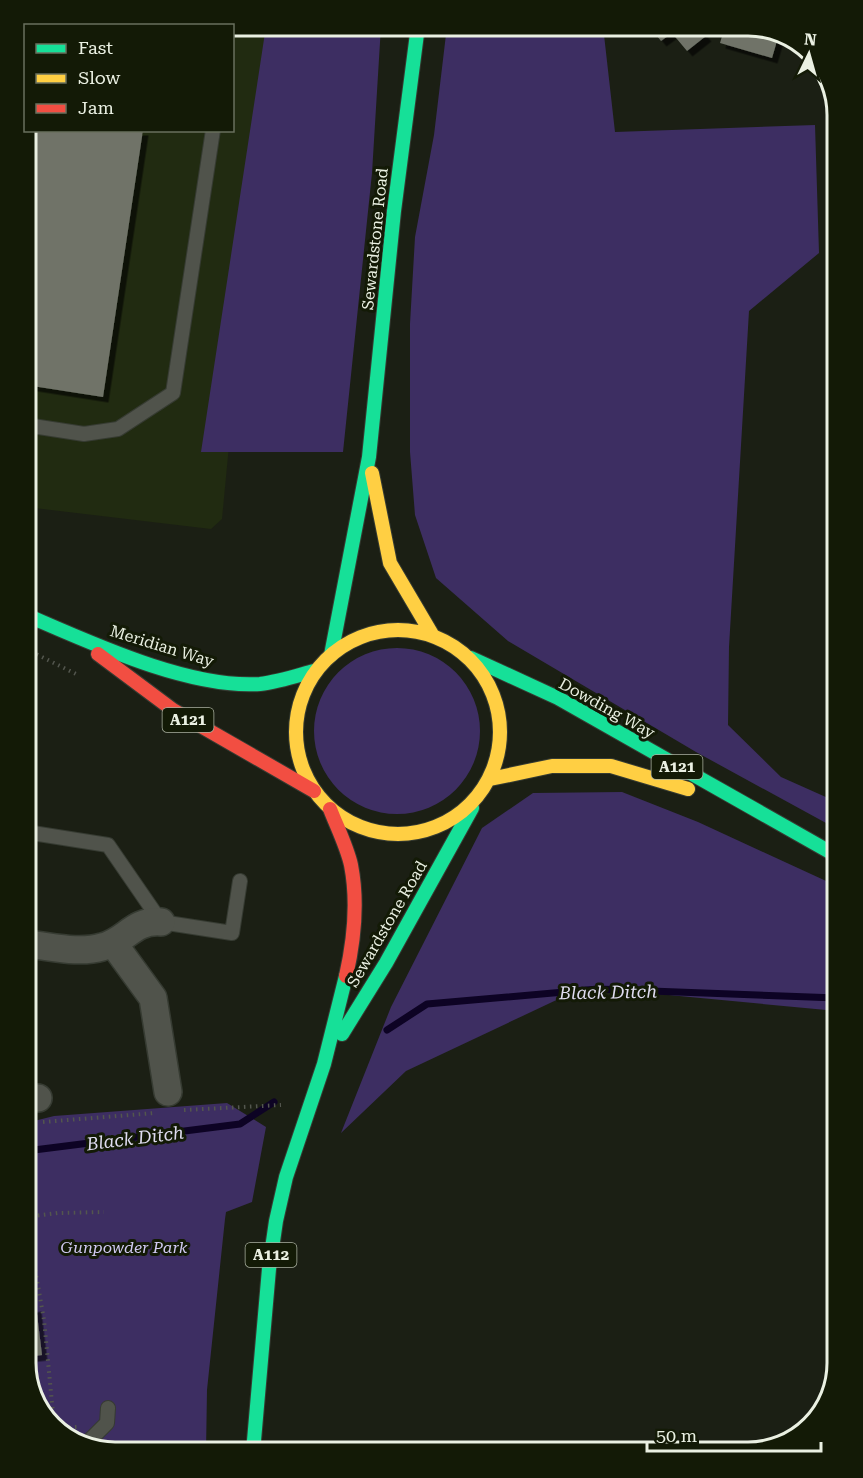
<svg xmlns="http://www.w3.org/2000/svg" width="863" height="1478" viewBox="0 0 863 1478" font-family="'Roboto Serif',serif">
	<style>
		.built { fill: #212b11 }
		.green { fill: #3d2e62 }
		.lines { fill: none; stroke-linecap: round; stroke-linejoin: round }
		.stream { stroke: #0d0324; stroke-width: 7 }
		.building { fill: #6f7368; filter: url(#shadow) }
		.lane-casing { stroke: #363b32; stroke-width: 16 }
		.street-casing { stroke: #363b32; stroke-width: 30 }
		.fast-casing { stroke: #363b32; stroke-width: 16 }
		.slow-casing { stroke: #363b32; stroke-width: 16 }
		.jam-casing { stroke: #363b32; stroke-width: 16 }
		.path { stroke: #53564e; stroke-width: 4; stroke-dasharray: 1.5 4.5; stroke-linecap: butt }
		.lane { stroke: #50534b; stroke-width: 14 }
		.street { stroke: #50534b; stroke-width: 27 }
		.fast { stroke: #16e098; stroke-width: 14 }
		.slow { stroke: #ffcf43; stroke-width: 14 }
		.jam { stroke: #f24e42; stroke-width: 14 }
		.labels { text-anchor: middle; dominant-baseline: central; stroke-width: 6; stroke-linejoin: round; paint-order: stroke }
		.shield { fill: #131a06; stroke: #aab0a0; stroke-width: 1.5 }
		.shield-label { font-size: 15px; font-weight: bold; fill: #eaf0e2 }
		.street-label { font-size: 16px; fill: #eaf0e2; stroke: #131a06 }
		.park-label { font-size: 16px; font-style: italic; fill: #d2cbf3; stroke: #131a06 }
		.water-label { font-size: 18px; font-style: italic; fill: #dfdcf0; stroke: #131a06 }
		.rim { fill: none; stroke: #eaf0e2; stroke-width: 3 }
	</style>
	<defs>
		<filter id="shadow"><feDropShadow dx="5.5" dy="5.5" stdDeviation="0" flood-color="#0009"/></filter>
	</defs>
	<rect width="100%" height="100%" fill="#1b1f14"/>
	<path class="built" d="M 233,26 L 269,26 L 222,519 L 211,529 L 26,507 L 26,131 L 232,130 Z"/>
	<path class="green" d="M 266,26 L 381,26 L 372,173 L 343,452 L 201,452 Z
		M 447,26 L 603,26 L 615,132 L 815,125 L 819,253 L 749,311 L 729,647 L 728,725 L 781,777 L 837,802 L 837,829 L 696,752 L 508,641 L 436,578 L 415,515 L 410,452 L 410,324 L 415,237 L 434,135 Z
		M314 731a83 83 0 1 1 166 0a83 83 0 1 1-166 0Z
		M 622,792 L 698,822 L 837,886 L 837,1011 L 584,987 L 406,1071 L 341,1133 L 391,1007 L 482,828 L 533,793 Z
		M 227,1103 L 266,1127 L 252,1202 L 226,1212 L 225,1219 L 207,1390 L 206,1452 L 110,1452 L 65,1437 L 35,1402 L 26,1363 L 26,1123 L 54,1116 Z"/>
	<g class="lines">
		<path class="stream" d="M 387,1030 L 427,1004 L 598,989 L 837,998
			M 26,1151 L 240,1124 L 274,1102"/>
	</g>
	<path class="building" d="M 659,26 L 700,26 L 698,27 L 706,36 L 687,51 L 672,33 L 661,41 L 653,31 Z
		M 725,26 L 754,26 L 779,34 L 772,58 L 720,43 Z
		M 793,39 L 798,41 L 809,53 L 793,52 Z
		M 26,130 L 143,130 L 103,397 L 26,385 Z
		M 36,1306 L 42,1355 L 26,1357 L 26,1308 Z"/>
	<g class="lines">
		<defs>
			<path id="lane" d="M 26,425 L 84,434 L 118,429 L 173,393 L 213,130
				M 26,832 L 108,845 L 161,922 L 232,933 L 240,881
				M 88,1445 L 91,1439 L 107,1423 L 108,1408"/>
			<path id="street" d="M 113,943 L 153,998 L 168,1092
				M 26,944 C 50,946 78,954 102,947 C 127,941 132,920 161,922
				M 26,1099 L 38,1098"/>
			<path id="fast" d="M 26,615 C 91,643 189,689 260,684 C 278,682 296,676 314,671
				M 331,655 L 369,457 L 394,211 L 418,26
				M 471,658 L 558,698 L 837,856
				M 342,1034 L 386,963 L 472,808
				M 253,1452 L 269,1269 L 276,1221 L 286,1177 L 324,1064 L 346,976"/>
			<path id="slow" d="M 372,473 L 390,563 L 433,636
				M296 732a102 102 0 1 1 204 0a102 102 0 1 1-204 0Z
				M 490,779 L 552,766 L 611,766 L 688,789"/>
			<path id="jam" d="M 98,654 L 173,710 L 314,791
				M 330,809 C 337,827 347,847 351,865 C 358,901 354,941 346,976"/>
		</defs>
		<use href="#lane" class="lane-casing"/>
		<use href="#street" class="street-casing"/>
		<use href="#fast" class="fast-casing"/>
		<use href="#slow" class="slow-casing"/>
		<use href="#jam" class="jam-casing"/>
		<path class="path" d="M 26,649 L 78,675
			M 184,1110 L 281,1105
			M 43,1122 L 155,1113
			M 26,1217 L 44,1320 L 54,1424
			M 26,1217 L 58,1213 L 104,1212
			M 57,1428 L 77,1427
			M 217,1449 L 217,1445"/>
		<use href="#lane" class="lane"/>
		<use href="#street" class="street"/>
		<use href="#fast" class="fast"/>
		<use href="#slow" class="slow"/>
		<use href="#jam" class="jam"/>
	</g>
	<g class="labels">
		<g class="shield">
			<rect x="162.5" y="708" width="51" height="24" rx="4.5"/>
			<rect x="651.5" y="755" width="51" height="24" rx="4.5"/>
			<rect x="245.5" y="1243" width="51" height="24" rx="4.5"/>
		</g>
		<g class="shield-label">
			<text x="188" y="720">A121</text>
			<text x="677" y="767">A121</text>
			<text x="271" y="1255">A112</text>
		</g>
		<g class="street-label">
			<text transform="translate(375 239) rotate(-84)">Sewardstone Road</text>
			<text transform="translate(162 646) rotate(17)">Meridian Way</text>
			<text transform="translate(607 708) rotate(29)">Dowding Way</text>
			<text transform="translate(387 924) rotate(-60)">Sewardstone Road</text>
		</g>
		<g class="park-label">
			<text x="124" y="1247">Gunpowder Park</text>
		</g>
		<g class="water-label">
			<text transform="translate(608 992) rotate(-1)">Black Ditch</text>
			<text transform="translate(135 1138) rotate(-7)">Black Ditch</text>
		</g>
	</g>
	<path d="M0 0H863V1478H0ZM115 36H748A79 79 0 0 1 827 115V1363A79 79 0 0 1 748 1442H115A79 79 0 0 1 36 1363V115A79 79 0 0 1 115 36Z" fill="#131a06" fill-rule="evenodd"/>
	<path class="rim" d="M115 36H748A79 79 0 0 1 827 115V1363A79 79 0 0 1 748 1442H115A79 79 0 0 1 36 1363V115A79 79 0 0 1 115 36Z"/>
	<rect x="24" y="24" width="210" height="108" fill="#131a06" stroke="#69705e" stroke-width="1.5"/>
	<rect x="36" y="44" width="30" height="9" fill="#16e098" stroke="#69705e" stroke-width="1.5"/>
	<text x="78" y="54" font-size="18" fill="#eaf0e2">Fast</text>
	<rect x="36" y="74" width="30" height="9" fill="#ffcf43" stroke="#69705e" stroke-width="1.5"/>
	<text x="78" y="84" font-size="18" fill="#eaf0e2">Slow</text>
	<rect x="36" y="104" width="30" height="9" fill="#f24e42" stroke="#69705e" stroke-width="1.5"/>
	<text x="78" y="114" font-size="18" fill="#eaf0e2">Jam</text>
	<g transform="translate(809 54) rotate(5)" stroke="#131a06" stroke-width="4.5" paint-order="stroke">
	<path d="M0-4.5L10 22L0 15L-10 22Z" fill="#eaf0e2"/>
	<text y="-9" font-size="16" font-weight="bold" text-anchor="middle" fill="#eaf0e2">N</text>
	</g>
	<path d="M647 1442v9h174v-9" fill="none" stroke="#eaf0e2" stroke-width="3"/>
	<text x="656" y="1442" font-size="18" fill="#eaf0e2" stroke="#131a06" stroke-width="4.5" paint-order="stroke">50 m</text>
</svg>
